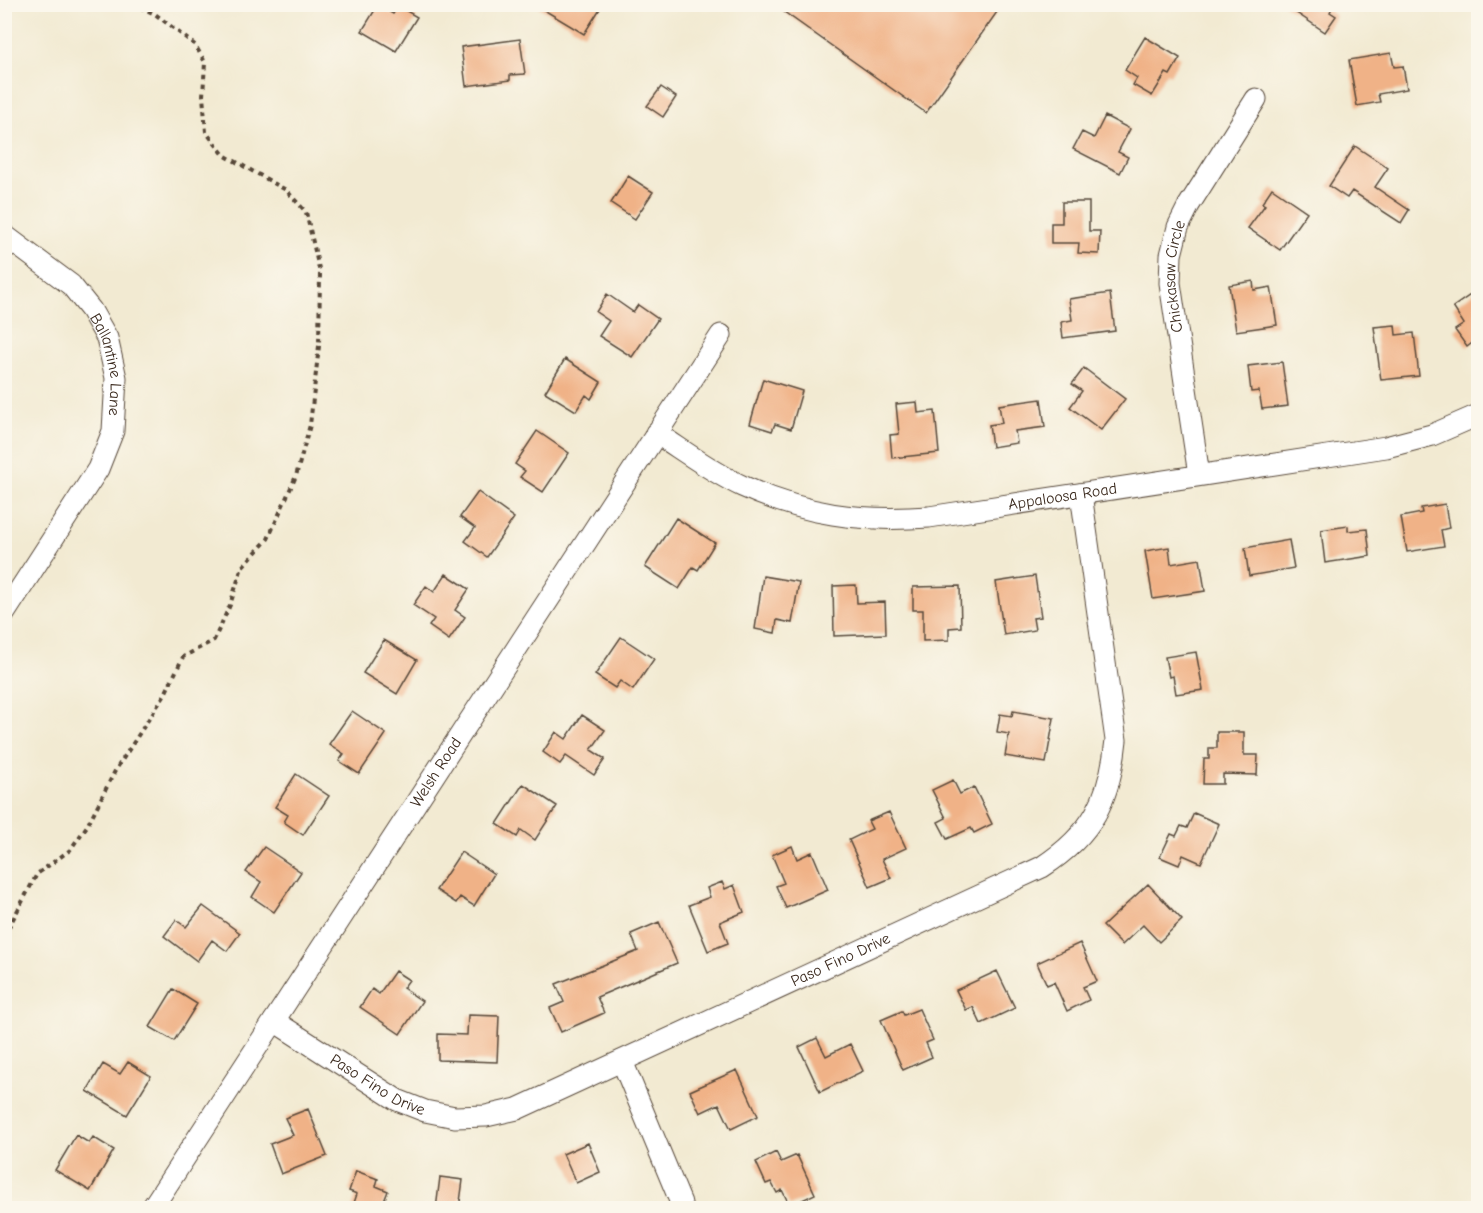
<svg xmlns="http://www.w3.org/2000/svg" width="1483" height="1213" viewBox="0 0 1483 1213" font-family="'Comic Neue',sans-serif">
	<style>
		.building { fill: #f0b287 }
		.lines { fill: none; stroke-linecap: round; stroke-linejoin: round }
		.minor-casing { stroke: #564739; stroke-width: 23 }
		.path { stroke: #564739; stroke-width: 4; stroke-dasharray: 4.5 4.5; stroke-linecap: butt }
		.minor { stroke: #fff; stroke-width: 21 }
		.labels { text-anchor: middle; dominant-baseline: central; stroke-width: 6; stroke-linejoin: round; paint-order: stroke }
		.street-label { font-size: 16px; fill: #3b2a1e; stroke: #fbf7ec }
	</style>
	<rect width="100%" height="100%" fill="#fbf7ec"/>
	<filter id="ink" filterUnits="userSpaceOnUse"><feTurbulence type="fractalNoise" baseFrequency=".0167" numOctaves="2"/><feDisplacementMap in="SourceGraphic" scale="12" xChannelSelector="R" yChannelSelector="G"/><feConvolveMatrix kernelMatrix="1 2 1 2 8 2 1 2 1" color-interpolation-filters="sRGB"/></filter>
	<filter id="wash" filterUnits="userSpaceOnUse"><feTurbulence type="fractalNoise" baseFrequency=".008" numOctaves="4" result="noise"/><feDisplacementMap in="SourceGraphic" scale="24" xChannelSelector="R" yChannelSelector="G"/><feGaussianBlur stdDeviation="1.35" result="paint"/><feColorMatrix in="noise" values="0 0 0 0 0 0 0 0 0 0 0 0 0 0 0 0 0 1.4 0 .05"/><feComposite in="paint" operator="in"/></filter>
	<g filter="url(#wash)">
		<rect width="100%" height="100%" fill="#f2ead2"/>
		<g id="blocks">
			<path class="building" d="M 534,4 L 603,4 L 584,34 Z
				M 773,4 L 986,4 L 997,12 L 926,113 Z
				M 1283,4 L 1334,4 L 1330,12 L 1336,16 L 1325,32 Z
				M 378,5 L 393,14 L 398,6 L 417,17 L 396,51 L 362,31 Z
				M 1145,37 L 1180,58 L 1170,75 L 1166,73 L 1152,96 L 1133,85 L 1137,78 L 1125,70 Z
				M 520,39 L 525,74 L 510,75 L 510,80 L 466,86 L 461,47 Z
				M 1391,53 L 1394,67 L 1403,66 L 1407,89 L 1378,94 L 1380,102 L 1357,106 L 1349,60 Z
				M 661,87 L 676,97 L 663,117 L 647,106 Z
				M 1105,116 L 1130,129 L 1118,152 L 1128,157 L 1120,173 L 1073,149 L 1082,132 L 1094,138 Z
				M 1355,146 L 1388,168 L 1375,187 L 1409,210 L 1401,223 L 1352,191 L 1347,198 L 1329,186 Z
				M 628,176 L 653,192 L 635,219 L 611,203 Z
				M 1272,188 L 1307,212 L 1280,250 L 1248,228 L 1265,205 L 1262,203 Z
				M 1062,202 L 1089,202 L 1089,231 L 1100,231 L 1099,254 L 1078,253 L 1079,243 L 1051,243 L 1051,223 L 1062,223 Z
				M 1253,281 L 1254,290 L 1271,287 L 1277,325 L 1236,331 L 1229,285 Z
				M 1479,289 L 1479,344 L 1476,340 L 1467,347 L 1455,330 L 1464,324 L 1453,307 Z
				M 1110,293 L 1115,331 L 1063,338 L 1061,322 L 1072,320 L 1069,299 Z
				M 607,294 L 633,312 L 638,305 L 658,319 L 632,357 L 599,336 L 609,321 L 596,312 Z
				M 1395,325 L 1396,335 L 1414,333 L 1419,376 L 1381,380 L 1374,327 Z
				M 565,359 L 601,382 L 591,399 L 586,395 L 576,411 L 545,392 Z
				M 1282,362 L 1288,406 L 1262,409 L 1259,391 L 1251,392 L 1248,366 Z
				M 1084,368 L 1125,399 L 1101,430 L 1070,407 L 1082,391 L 1072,384 Z
				M 763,379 L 802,391 L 791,429 L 775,424 L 772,431 L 750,424 Z
				M 1041,399 L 1045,427 L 1015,431 L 1017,443 L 992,447 L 989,425 L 1002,423 L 999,405 Z
				M 917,402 L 918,413 L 935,411 L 939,453 L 892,458 L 890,435 L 899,434 L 896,404 Z
				M 537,431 L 569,453 L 543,492 L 520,477 L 525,471 L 515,464 Z
				M 478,492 L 514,518 L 487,557 L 465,541 L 475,528 L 460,517 Z
				M 1445,504 L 1449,528 L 1441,530 L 1444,546 L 1407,552 L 1401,517 L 1422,513 L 1421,508 Z
				M 676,518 L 715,543 L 698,570 L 693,567 L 679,589 L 645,567 Z
				M 1348,526 L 1348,531 L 1367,529 L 1370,556 L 1325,563 L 1321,530 Z
				M 1289,540 L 1294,568 L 1249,576 L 1245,548 Z
				M 1169,547 L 1171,564 L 1200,559 L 1205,591 L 1153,599 L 1145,551 Z
				M 446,574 L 469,589 L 455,610 L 465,617 L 449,640 L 429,626 L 434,619 L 413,605 L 426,586 L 434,592 Z
				M 763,576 L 799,582 L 792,623 L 777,620 L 775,633 L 755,629 Z
				M 1035,576 L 1041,617 L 1033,618 L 1035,630 L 1004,635 L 996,582 Z
				M 856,585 L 857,603 L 885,602 L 886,634 L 834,636 L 833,586 Z
				M 960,586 L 961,627 L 949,628 L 949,640 L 923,641 L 923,610 L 913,610 L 913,587 Z
				M 621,637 L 654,659 L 633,690 L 620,681 L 615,688 L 595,675 Z
				M 384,640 L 417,660 L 397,694 L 363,673 Z
				M 1196,652 L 1203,690 L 1176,694 L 1173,676 L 1169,677 L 1165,657 Z
				M 352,711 L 386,734 L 359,774 L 339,761 L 344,754 L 329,744 Z
				M 1013,711 L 1054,718 L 1046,763 L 1005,756 L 1009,734 L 997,732 L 1000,714 L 1012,716 Z
				M 582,715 L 605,730 L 591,750 L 605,759 L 594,775 L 566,756 L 560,764 L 543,752 L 556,732 L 566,739 Z
				M 1217,732 L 1244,732 L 1244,755 L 1258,755 L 1257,775 L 1223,774 L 1223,784 L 1203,784 L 1204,759 L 1209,759 L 1209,748 L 1217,748 Z
				M 296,774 L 329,796 L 303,835 L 284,822 L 288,815 L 275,807 Z
				M 953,780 L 960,794 L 974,787 L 992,824 L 974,833 L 971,828 L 947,839 L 938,822 L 946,818 L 932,790 Z
				M 523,784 L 557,806 L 535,840 L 521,830 L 517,837 L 497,824 Z
				M 889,812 L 906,848 L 882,859 L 891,878 L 870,887 L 849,840 L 872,829 L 868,821 Z
				M 1194,813 L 1219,824 L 1201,863 L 1183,855 L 1179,865 L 1160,857 L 1171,834 L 1176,836 L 1181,826 L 1187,828 Z
				M 792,846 L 797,859 L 812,852 L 828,890 L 786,908 L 776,886 L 784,883 L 772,855 Z
				M 264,847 L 301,872 L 274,912 L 252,897 L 261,882 L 246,872 Z
				M 461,852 L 494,874 L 474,906 L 460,897 L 456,903 L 436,890 Z
				M 722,882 L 725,889 L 734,885 L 744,912 L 720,922 L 728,943 L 708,951 L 689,905 L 710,897 L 707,888 Z
				M 1148,884 L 1182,920 L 1159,942 L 1143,925 L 1122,945 L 1103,926 Z
				M 203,906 L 240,933 L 227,951 L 212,940 L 197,961 L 164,936 L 176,920 L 186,927 Z
				M 659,922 L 677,963 L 597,997 L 604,1013 L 561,1032 L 550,1008 L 564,1002 L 556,984 L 638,951 L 631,934 Z
				M 1080,943 L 1097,981 L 1083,987 L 1089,1000 L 1067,1011 L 1054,982 L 1047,985 L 1037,963 Z
				M 395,971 L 409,980 L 403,988 L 422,1001 L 400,1034 L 360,1007 L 372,989 L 379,994 Z
				M 997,971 L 1015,1008 L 981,1024 L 973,1007 L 966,1010 L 956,990 Z
				M 173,989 L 197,1004 L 174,1041 L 150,1027 Z
				M 919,1009 L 933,1040 L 926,1043 L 932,1057 L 903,1070 L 881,1020 L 902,1011 L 904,1015 Z
				M 468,1015 L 499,1016 L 497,1062 L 438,1060 L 438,1034 L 467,1035 Z
				M 817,1038 L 826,1056 L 850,1044 L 863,1071 L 820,1092 L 799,1047 Z
				M 128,1062 L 151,1076 L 127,1115 L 87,1091 L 103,1064 L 120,1074 Z
				M 737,1070 L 758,1116 L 731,1129 L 719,1104 L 700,1113 L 690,1091 Z
				M 308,1109 L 327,1156 L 281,1174 L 270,1144 L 293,1135 L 285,1118 Z
				M 76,1135 L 89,1143 L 93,1137 L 114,1150 L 90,1191 L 55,1170 Z
				M 588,1143 L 600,1172 L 576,1183 L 563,1154 Z
				M 776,1152 L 781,1162 L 797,1155 L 815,1194 L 790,1206 L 782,1190 L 777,1193 L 771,1182 L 766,1184 L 756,1162 Z
				M 356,1171 L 378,1179 L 376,1186 L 388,1191 L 381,1209 L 352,1209 L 357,1194 L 349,1191 Z
				M 440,1177 L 463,1180 L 459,1209 L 436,1209 Z"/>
		</g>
	</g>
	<g filter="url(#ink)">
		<use href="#blocks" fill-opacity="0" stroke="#564739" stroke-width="1.5"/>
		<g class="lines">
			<defs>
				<g id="minor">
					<path id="s1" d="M 4,235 L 71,285 L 91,310 L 107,338 L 116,378 L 113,431 L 98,469 L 4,614"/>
					<path id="s2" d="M 656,433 C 684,451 712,472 742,486 C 806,515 859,522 929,517 L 1386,447 L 1432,435 L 1478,415"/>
					<path id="s3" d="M 1199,475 L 1170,283 L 1171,255 L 1178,227 L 1189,205 L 1256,99"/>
					<path id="s4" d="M 274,1021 L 397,1100 L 425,1111 L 455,1117 L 486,1116 L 517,1109 L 1042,867 C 1093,834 1110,799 1116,740 L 1081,494"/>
					<path d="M 622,1061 L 681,1203"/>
					<path id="s5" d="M 152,1208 L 721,335"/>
				</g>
			</defs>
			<use href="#minor" class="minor-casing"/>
			<path class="path" d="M 4,936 L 37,874 L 70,850 L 87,826 L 115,771 L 165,694 L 183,657 L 214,640 L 230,605 L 242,567 L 268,539 L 296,476 L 310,425 L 319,346 L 320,273 L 306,212 L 286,190 L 224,155 L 206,132 L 203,96 L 205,62 L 195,45 L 155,14 L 133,4"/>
			<use href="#minor" class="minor"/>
		</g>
	</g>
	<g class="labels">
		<g class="street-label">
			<text stroke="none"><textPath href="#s3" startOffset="201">Chickasaw Circle</textPath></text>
			<text stroke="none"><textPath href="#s1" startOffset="174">Ballantine Lane</textPath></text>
			<text stroke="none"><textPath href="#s2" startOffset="428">Appaloosa Road</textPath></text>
			<text stroke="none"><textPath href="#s5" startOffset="520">Welsh Road</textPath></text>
			<text stroke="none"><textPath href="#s4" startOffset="626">Paso Fino Drive</textPath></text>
			<text stroke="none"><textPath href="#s4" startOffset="122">Paso Fino Drive</textPath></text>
		</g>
	</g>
	<rect width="1483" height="1213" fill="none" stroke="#fbf7ec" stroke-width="24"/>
</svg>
